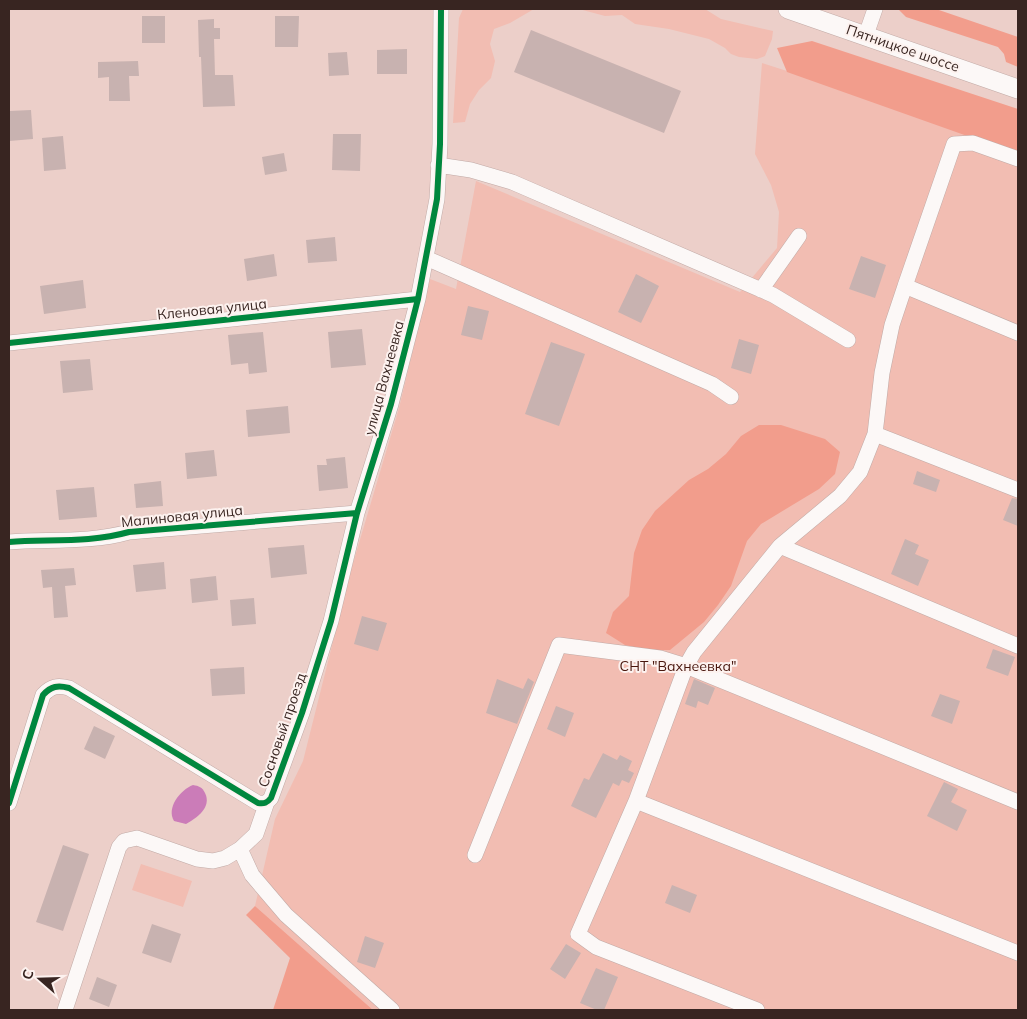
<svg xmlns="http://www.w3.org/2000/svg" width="1027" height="1019" viewBox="0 0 1027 1019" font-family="Mulish,sans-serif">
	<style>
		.green { fill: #f2bdb2 }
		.forest { fill: #f29d8c }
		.water { fill: #cb7cb8 }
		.building { fill: #c8b2b0 }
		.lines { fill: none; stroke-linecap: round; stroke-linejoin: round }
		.minor-casing { stroke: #c1aaa6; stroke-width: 16 }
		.major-casing { stroke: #c1aaa6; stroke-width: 20 }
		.minor { stroke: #fcf8f7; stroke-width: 15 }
		.major { stroke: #fcf8f7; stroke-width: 19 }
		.cycleway-casing { stroke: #fdf2ef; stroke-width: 9 }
		.cycleway { stroke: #00873e; stroke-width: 6 }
		.labels { text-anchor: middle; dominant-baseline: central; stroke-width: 4; stroke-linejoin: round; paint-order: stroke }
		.street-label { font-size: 14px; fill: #382521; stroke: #fdf2ef }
		.park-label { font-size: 14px; fill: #49170e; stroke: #fdf2ef }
	</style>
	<rect width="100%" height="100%" fill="#eccfc9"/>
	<path class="green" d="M 463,9 L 534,9 L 510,23 L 494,29 L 490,44 L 495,61 L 491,78 L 479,90 L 470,104 L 465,122 L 453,123 L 459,18 Z
		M 579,9 L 705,9 L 721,19 L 773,31 L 772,39 L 765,56 L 757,59 L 739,57 L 731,54 L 725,48 L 709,39 L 669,29 L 635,24 L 622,15 L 605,16 Z
		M 762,63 L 1018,145 L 1018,1010 L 373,1010 L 255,906 L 275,819 L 303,761 L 351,570 L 399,408 L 430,279 L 456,289 L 476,181 L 740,292 L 777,248 L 779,212 L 771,185 L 755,154 Z
		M 141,864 L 192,881 L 183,907 L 132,890 Z"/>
	<path class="forest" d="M 898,9 L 936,9 L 1018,37 L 1018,67 L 1006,62 L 1004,54 L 998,47 L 906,17 Z
		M 812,41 L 1018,109 L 1018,154 L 787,72 L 777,48 Z
		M 759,425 L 781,425 L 825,439 L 840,452 L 835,474 L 819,489 L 761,524 L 747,541 L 731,586 L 718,605 L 704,622 L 670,650 L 648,650 L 625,645 L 606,633 L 613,612 L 629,596 L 634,553 L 642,530 L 655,511 L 689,480 L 708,469 L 726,454 L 741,436 Z
		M 255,906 L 373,1010 L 273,1010 L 290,958 L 246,915 Z"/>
	<path class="water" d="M 193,785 C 199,786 202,787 205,793 C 212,807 197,818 186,824 L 174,821 C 166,808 180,790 193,785 Z"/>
	<path class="building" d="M 142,16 L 165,16 L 165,43 L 142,43 Z
		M 275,16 L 299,16 L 298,47 L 275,47 Z
		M 214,19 L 214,28 L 220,28 L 220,39 L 214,39 L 215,75 L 233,75 L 235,106 L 203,107 L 201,57 L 199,57 L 198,20 Z
		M 531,30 L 681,91 L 664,133 L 514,72 Z
		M 407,49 L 407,74 L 377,74 L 377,50 Z
		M 347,52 L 349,75 L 329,76 L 328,53 Z
		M 138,61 L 139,76 L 129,76 L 130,101 L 109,101 L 109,77 L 98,78 L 98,62 Z
		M 31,110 L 33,139 L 9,141 L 9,111 Z
		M 333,134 L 361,134 L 360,171 L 332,170 Z
		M 63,136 L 66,169 L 44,171 L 42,138 Z
		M 284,153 L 287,171 L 265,175 L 262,157 Z
		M 335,237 L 337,261 L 308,263 L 306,240 Z
		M 274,254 L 277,276 L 247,281 L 244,259 Z
		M 861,256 L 886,265 L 875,298 L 849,289 Z
		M 636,274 L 659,286 L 641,323 L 618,312 Z
		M 83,280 L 86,308 L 44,314 L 40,286 Z
		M 468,306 L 489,311 L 482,340 L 461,335 Z
		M 362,329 L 366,365 L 331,368 L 328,332 Z
		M 263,332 L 267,372 L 249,374 L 248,363 L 231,365 L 228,335 Z
		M 739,339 L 759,345 L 751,374 L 731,368 Z
		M 551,342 L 585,354 L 559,426 L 525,414 Z
		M 90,359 L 93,390 L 63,393 L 60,361 Z
		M 288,406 L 290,433 L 248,437 L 246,410 Z
		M 214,450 L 217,476 L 187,479 L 185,453 Z
		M 345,457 L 348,488 L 319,491 L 317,465 L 327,465 L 326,459 Z
		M 917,471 L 940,480 L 936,492 L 913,484 Z
		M 161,481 L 163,506 L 136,508 L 134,484 Z
		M 94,487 L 97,517 L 59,520 L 56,490 Z
		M 1012,498 L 1018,499 L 1018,526 L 1003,520 Z
		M 905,539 L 919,545 L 915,554 L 929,560 L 918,586 L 891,574 Z
		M 304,545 L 307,574 L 271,578 L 268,548 Z
		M 164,562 L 166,589 L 136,592 L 133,565 Z
		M 74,568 L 76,585 L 65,586 L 68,617 L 54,618 L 52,587 L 43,588 L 41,570 Z
		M 216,576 L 218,600 L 192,603 L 190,579 Z
		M 254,598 L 256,624 L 232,626 L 230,600 Z
		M 362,616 L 387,623 L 378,651 L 354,644 Z
		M 993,649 L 1015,657 L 1008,676 L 986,668 Z
		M 244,667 L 245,694 L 212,696 L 210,669 Z
		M 528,678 L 534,682 L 517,724 L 486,713 L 497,679 L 523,689 Z
		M 694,679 L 715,688 L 708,705 L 698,701 L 696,708 L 685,704 Z
		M 940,694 L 960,701 L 952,724 L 931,716 Z
		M 556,706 L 574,713 L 565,737 L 547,729 Z
		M 94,726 L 115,736 L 105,759 L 84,749 Z
		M 603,753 L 617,760 L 620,755 L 632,761 L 628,770 L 634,773 L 629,783 L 622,780 L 619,786 L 613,783 L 596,818 L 571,806 L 584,778 L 589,780 Z
		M 944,782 L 958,789 L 951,802 L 967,810 L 957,831 L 927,816 Z
		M 63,845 L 89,854 L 63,931 L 36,922 Z
		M 672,885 L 697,895 L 690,913 L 665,903 Z
		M 152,924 L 181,934 L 171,963 L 142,953 Z
		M 365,936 L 384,943 L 375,968 L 357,962 Z
		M 566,944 L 581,953 L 565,979 L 550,969 Z
		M 596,968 L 618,977 L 604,1010 L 597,1010 L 580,1003 Z
		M 97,977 L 117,985 L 109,1007 L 89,999 Z"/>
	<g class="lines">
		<defs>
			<path id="minor" d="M 866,35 L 875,9
				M 1018,159 L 973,143 L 954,144 L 905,286 L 1018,333
				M 438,165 L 471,170 L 512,182 L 773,295 L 848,340
				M 426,258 L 712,384 L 731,397
				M 905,286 L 892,325 L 882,373 L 875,434 L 1018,490
				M 761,290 L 799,236
				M 9,343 L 418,299
				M 875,434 L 860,472 L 840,496 L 780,546 L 1018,646
				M 9,542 C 48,539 90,543 129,532 L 357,513
				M 780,546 L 694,652 L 686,666 L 1018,802
				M 636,801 L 578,934 L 596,947 L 757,1010
				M 9,803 L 43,695 C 51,686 58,685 69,688 L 258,803 C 264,804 267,803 271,798 L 302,713 L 331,621 L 357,513 L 391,404 L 418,299 L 437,199 L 440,144 L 441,9
				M 240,849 L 252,875 L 286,915 L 392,1010
				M 475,855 L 559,645 L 660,658 L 686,666 L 636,801 L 1018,953
				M 65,1010 L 119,847 L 124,841 L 137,838 L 197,859 L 213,861 L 225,858 L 240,849 L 256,834 L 267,802"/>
			<path id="major" d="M 788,9 L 1018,89"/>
		</defs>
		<use href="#minor" class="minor-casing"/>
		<use href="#major" class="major-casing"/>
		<use href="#minor" class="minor"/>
		<use href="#major" class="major"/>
		<defs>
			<path id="cycleway" d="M 9,343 L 418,299
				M 9,542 C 48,539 90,543 129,532 L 357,513
				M 9,803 L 43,695 C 51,686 58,685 69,688 L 258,803 C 264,804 267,803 271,798 L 302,713 L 331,621 L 357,513 L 391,404 L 418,299 L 437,199 L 440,144 L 441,9"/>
		</defs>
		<use href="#cycleway" class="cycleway-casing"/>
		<use href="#cycleway" class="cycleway"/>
	</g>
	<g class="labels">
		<g class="street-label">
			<text transform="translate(903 48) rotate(19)">Пятницкое шоссе</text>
			<text transform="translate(212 309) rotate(-6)">Кленовая улица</text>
			<text transform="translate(384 378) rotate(-75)">улица Вахнеевка</text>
			<text transform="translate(182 516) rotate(-6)">Малиновая улица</text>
			<text transform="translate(282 730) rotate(-71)">Сосновый проезд</text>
		</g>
		<g class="park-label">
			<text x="678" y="666">СНТ "Вахнеевка"</text>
		</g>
	</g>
	<rect width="1027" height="1019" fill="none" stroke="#382521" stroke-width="20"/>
	<g transform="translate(40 979) rotate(290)" stroke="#fdf2ef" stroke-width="4" paint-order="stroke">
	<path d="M0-4L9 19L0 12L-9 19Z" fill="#382521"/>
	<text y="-8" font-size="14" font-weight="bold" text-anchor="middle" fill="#382521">С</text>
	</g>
</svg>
